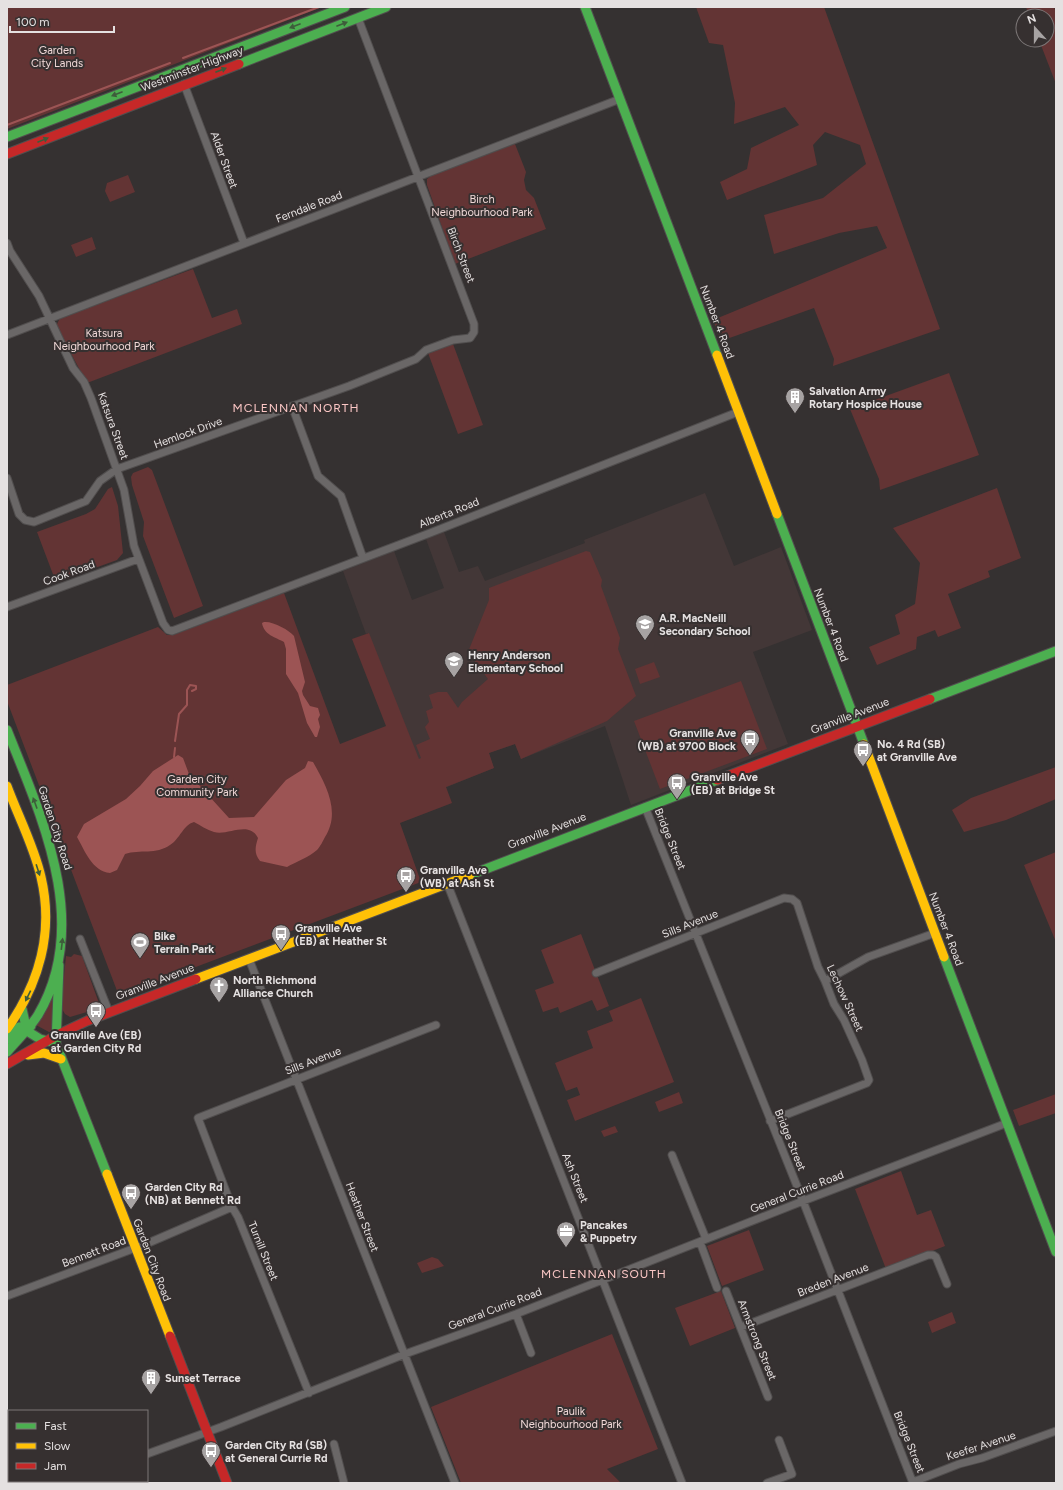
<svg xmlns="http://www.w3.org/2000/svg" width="1063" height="1490" viewBox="0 0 1063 1490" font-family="Figtree,sans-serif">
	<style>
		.built { fill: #433737 }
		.green { fill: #633434 }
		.water { fill: #9c5454 }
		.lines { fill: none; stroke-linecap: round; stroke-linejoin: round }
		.stream { stroke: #9c5454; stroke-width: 2 }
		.street-casing { stroke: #514e4e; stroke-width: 9 }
		.fast-casing { stroke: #514e4e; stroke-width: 11 }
		.slow-casing { stroke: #514e4e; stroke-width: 11 }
		.jam-casing { stroke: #514e4e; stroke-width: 11 }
		.street { stroke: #6a6767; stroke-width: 7 }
		.fast { stroke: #4caf50; stroke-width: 9 }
		.slow { stroke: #ffc107; stroke-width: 9 }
		.jam { stroke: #c62828; stroke-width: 9 }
		.oneway { fill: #3e5c3b }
		.labels { text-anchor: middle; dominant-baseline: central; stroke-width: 4; stroke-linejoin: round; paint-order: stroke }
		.park-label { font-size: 11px; fill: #f0d8d7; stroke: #363030 }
		.street-label { font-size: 11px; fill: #e5e1e1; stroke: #363030 }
		.poi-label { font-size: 11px; font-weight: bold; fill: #e5e1e1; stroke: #363030; text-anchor: start }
		.neighbourhood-label { font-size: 12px; letter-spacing: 1px; fill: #fbc7c5; stroke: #363030 }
	</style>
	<rect width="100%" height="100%" fill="#353131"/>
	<path class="built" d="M 705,493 L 734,566 L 781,547 L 812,630 L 753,652 L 788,744 L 631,805 L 605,726 L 521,759 L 515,744 L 489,753 L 494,768 L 432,793 L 368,633 L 366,634 L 343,571 L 394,551 L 412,600 L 444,588 L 426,539 L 444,532 L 459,572 L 478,566 L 485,581 L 585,543 L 584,540 Z"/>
	<path class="green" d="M 7,7 L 322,7 L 7,129 Z
		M 696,7 L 824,7 L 940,329 L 833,366 L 834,359 L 814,308 L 721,341 L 713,320 L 887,248 L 877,226 L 839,233 L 774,254 L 764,215 L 823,198 L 866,164 L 860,145 L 825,132 L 813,145 L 817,165 L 727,200 L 720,182 L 747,169 L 751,148 L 799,125 L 785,107 L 734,124 L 735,103 L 723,45 L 709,43 Z
		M 1026,7 L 1054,7 L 1056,13 L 1056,84 L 1039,40 L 1047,40 L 1047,16 L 1029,16 Z
		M 515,144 L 526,172 L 524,180 L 526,190 L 534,198 L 546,229 L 455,264 L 427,185 L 427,179 L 432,175 Z
		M 128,175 L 135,192 L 110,202 L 105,191 L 107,183 Z
		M 92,237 L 96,249 L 76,257 L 71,245 Z
		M 193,269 L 212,318 L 237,309 L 242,324 L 87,383 L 56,326 L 60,318 Z
		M 453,344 L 483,425 L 458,434 L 428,353 Z
		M 949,373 L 979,455 L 880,490 L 879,479 L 850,409 Z
		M 148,467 L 152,470 L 203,606 L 174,618 L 143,536 L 144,522 L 132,485 L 131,477 L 133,473 Z
		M 112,487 L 118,506 L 123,553 L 117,560 L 59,581 L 58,577 L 54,577 L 37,532 L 86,514 L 95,509 L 108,489 Z
		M 997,488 L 1021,558 L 988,571 L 990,577 L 948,594 L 961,628 L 938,637 L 935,630 L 917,637 L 916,649 L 877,665 L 869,647 L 900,634 L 895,615 L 915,604 L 920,563 L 893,528 Z
		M 586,551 L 590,552 L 602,580 L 601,586 L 620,638 L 618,649 L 636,696 L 607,721 L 521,759 L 515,744 L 489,753 L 494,768 L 446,787 L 452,803 L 400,823 L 421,882 L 119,996 L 7,701 L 7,685 L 158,627 L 167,635 L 173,635 L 284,593 L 340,744 L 386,726 L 352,639 L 369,633 L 419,759 L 421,758 L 416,745 L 430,739 L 425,727 L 429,722 L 426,711 L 433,708 L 429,695 L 438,692 L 447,692 L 458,708 L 462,702 L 488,679 L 468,652 L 489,600 L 489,588 Z
		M 654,662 L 660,677 L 640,684 L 635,669 Z
		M 741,681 L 767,749 L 660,789 L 634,721 Z
		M 1056,767 L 1056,799 L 1006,820 L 964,832 L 952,810 L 971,798 Z
		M 1056,852 L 1056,942 L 1024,865 Z
		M 581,934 L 609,1006 L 597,1011 L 592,1000 L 560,1013 L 558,1007 L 543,1012 L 535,990 L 554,983 L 541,950 Z
		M 74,954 L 82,956 L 100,1006 L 97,1009 L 70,1017 L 65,1014 L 61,1007 L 66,956 L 71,957 Z
		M 53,994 L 53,1032 L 49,1032 L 36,1025 Z
		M 641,998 L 674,1082 L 575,1121 L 567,1100 L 580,1095 L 577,1087 L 566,1091 L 555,1063 L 593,1048 L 587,1031 L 613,1021 L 609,1011 Z
		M 679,1092 L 683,1103 L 659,1112 L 655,1102 Z
		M 1056,1094 L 1056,1113 L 1019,1126 L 1013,1110 Z
		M 615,1126 L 618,1132 L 604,1137 L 601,1131 Z
		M 901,1171 L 917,1215 L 931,1210 L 945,1246 L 886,1269 L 855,1189 Z
		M 749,1230 L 764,1270 L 722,1286 L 707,1246 Z
		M 432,1257 L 438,1259 L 444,1266 L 422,1273 L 417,1263 Z
		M 721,1291 L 735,1328 L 690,1346 L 675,1308 Z
		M 952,1312 L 956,1323 L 932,1333 L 928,1322 Z
		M 612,1334 L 658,1449 L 607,1469 L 621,1483 L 461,1483 L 431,1407 Z"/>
	<path class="water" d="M 264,622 C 273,621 289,630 294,636 L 305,682 L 302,691 L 303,695 L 310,706 L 318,708 L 320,715 L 318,719 L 320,727 L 317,737 L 315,737 L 307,723 L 298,693 L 286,674 L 286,649 L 284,642 C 275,637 264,635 262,623 Z
		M 178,755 L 183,758 L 189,774 L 229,818 L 254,817 L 286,780 L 305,768 L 308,761 L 313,762 C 326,785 341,812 325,837 C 323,841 320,847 317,850 C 309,857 296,862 287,867 L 260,861 C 254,853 255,848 258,838 C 249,820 228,836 214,832 C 207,830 200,825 194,822 C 183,825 180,839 170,845 C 156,855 140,849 125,854 L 117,870 L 110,873 C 92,871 85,851 77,837 L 84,824 L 126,799 L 140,786 L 153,771 Z"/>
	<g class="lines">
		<path class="stream" d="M 183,58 L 319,7
			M 7,125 L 170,63
			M 175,741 L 179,714 L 187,705 L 187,690 L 190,685 L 196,686 L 196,689 L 192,691
			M 174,757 L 175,748"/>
		<defs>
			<path id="street" d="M 184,84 L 244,243
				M 7,243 L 10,251 L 39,296 L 73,368 L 84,382 L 91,398 L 124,490 L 134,546 L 163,623 L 168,630 L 172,631 L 430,533 L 738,412
				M 7,335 L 620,99
				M 292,406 L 318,476 L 341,496 L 363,558
				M 7,478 L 19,514 L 25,520 L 34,522 L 86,501 L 100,481 L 117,469 L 349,386 L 416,359 L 426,350 L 453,340 L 470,338 L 474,332 L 474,324 L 358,18
				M 7,607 L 138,559
				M 645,807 L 803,1201 L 913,1483
				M 447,883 L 682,1483
				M 80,939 L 109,1012
				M 249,959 L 455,1483
				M 596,973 L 784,898 L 792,899 L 797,903 L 818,967 L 825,981 L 834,1004 L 844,1020 L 862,1060 L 869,1080 L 867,1083 L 770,1121
				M 825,981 L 868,957 L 935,933
				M 672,1155 L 706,1239
				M 700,1242 L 717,1288
				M 726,1291 L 768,1397
				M 7,1296 L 146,1244 L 232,1207
				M 516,1314 L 531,1353
				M 741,1327 L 928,1255 L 933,1255 L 936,1257 L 947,1284
				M 309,1393 L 238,1217 L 232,1207 L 198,1118 L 436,1025
				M 334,1444 L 344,1483
				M 147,1454 L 221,1427 L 405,1354 L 516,1314 L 803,1201 L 1007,1123
				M 913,1482 L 959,1464 L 982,1458 L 1056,1431
				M 69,1483 L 74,1481
				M 767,1483 L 792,1474 L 779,1440"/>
			<path id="fast" d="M 585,7 L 717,355
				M 239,64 L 386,7
				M 7,137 L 345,7
				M 777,514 L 864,744
				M 930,699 L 1056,651
				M 7,730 C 42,818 92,924 38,1015 C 30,1028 17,1040 7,1052
				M 470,875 L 717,780
				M 944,957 L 1056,1252
				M 59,965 L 56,1044 L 107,1174
				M 22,1009 L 27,1031 L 40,1039 L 52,1042
				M 7,1039 L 19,1027 L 31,1026"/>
			<path id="slow" d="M 717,355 L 777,514
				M 864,744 L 944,957
				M 7,786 C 18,816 34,846 41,877 C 54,932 39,984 7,1029
				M 196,979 L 470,875
				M 28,1055 L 44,1053 L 61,1059
				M 107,1174 L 170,1336"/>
			<path id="jam" d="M 7,154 L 239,64
				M 717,780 L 930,699
				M 7,1064 L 57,1035 L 87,1021 L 196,979
				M 170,1336 L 227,1483"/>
		</defs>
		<use href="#street" class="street-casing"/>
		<use href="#fast" class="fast-casing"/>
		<use href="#slow" class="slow-casing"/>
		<use href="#jam" class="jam-casing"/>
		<use href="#street" class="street"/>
		<use href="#fast" class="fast"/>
		<use href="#slow" class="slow"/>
		<use href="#jam" class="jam"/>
	</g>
	<defs><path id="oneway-solid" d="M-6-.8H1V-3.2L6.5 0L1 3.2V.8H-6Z"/></defs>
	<g class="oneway">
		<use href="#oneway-solid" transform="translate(342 24) rotate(-21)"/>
		<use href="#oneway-solid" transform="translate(295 26) rotate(159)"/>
		<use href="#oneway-solid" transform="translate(221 70) rotate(-21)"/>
		<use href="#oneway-solid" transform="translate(117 94) rotate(159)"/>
		<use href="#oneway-solid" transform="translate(43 140) rotate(-22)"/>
		<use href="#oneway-solid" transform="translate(35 803) rotate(-110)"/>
		<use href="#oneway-solid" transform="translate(38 870) rotate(72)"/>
		<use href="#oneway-solid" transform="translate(62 944) rotate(-83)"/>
		<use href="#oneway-solid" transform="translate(28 996) rotate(116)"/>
	</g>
	<defs>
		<symbol id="building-pin" viewBox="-11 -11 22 30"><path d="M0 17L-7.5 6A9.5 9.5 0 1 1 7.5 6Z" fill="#a7a3a3" stroke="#363030"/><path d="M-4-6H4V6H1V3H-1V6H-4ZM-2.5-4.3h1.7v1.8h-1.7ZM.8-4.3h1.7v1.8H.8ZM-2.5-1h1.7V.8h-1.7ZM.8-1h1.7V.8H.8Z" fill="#fff"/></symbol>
		<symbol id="school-pin" viewBox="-11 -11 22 30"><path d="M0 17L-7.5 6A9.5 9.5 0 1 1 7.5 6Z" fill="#a7a3a3" stroke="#363030"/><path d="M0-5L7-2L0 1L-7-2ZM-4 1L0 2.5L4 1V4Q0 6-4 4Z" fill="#fff"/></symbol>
		<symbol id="bus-pin" viewBox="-11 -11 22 30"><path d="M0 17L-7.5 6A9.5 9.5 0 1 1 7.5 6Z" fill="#a7a3a3" stroke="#363030"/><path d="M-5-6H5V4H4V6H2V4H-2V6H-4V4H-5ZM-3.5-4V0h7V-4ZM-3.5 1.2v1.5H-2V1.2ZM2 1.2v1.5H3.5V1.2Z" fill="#fff"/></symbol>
		<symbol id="stadium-pin" viewBox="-11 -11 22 30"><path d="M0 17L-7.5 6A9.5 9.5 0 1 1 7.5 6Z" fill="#a7a3a3" stroke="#363030"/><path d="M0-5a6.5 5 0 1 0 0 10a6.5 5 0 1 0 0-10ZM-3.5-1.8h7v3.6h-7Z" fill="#fff"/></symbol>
		<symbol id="church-pin" viewBox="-11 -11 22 30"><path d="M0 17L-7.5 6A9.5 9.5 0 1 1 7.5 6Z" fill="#a7a3a3" stroke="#363030"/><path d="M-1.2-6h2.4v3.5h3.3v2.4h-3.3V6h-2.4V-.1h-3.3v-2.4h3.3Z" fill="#fff"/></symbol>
		<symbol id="office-pin" viewBox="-11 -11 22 30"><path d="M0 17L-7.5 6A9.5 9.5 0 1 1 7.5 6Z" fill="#a7a3a3" stroke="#363030"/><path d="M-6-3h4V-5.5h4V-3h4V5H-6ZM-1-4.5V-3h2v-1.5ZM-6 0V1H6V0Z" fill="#fff"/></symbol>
	</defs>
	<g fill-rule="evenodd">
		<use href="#building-pin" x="784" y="386" width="22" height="30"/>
		<use href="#school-pin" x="634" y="613" width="22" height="30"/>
		<use href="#school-pin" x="443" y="650" width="22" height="30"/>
		<use href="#bus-pin" x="739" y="728" width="22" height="30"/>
		<use href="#bus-pin" x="852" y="739" width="22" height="30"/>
		<use href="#bus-pin" x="666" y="772" width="22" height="30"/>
		<use href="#bus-pin" x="395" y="865" width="22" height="30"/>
		<use href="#bus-pin" x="270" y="923" width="22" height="30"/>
		<use href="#stadium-pin" x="129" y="931" width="22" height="30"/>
		<use href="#church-pin" x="208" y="975" width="22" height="30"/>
		<use href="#bus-pin" x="85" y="1000" width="22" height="30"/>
		<use href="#bus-pin" x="120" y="1182" width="22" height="30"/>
		<use href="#office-pin" x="555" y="1220" width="22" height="30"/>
		<use href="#building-pin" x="140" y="1367" width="22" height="30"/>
		<use href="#bus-pin" x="200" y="1440" width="22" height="30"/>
	</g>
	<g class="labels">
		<g class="park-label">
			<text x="57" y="50">Garden<tspan x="57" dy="13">City Lands</tspan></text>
			<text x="482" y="199">Birch<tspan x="482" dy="13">Neighbourhood Park</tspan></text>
			<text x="104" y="333">Katsura<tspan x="104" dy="13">Neighbourhood Park</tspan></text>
			<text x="197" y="779">Garden City<tspan x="197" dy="13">Community Park</tspan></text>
			<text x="571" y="1411">Paulik<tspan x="571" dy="13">Neighbourhood Park</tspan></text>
		</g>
		<g class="street-label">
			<text transform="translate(192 69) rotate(-21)">Westminster Highway</text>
			<text transform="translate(224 160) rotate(70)">Alder Street</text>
			<text transform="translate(309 207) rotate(-21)">Ferndale Road</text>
			<text transform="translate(461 255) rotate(69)">Birch Street</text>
			<text transform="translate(717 322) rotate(69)">Number 4 Road</text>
			<text transform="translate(113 426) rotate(70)">Katsura Street</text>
			<text transform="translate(188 433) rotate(-20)">Hemlock Drive</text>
			<text transform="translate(449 513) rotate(-22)">Alberta Road</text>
			<text transform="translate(69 573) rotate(-20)">Cook Road</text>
			<text transform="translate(831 625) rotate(69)">Number 4 Road</text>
			<text transform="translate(850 716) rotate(-21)">Granville Avenue</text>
			<text transform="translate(55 828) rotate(72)">Garden City Road</text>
			<text transform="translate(547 831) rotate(-21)">Granville Avenue</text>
			<text transform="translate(670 839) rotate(68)">Bridge Street</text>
			<text transform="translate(690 924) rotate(-22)">Sills Avenue</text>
			<text transform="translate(946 929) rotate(69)">Number 4 Road</text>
			<text transform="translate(155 982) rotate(-21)">Granville Avenue</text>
			<text transform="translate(845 998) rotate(65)">Lechow Street</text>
			<text transform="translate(313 1061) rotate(-21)">Sills Avenue</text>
			<text transform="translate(790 1140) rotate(68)">Bridge Street</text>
			<text transform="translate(575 1178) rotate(68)">Ash Street</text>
			<text transform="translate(797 1192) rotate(-21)">General Currie Road</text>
			<text transform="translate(362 1217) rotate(69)">Heather Street</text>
			<text transform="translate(263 1251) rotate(68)">Turnill Street</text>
			<text transform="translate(94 1252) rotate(-21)">Bennett Road</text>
			<text transform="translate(152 1260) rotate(69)">Garden City Road</text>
			<text transform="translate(833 1280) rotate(-21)">Breden Avenue</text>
			<text transform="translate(495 1309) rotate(-21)">General Currie Road</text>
			<text transform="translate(757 1340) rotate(68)">Armstrong Street</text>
			<text transform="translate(909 1442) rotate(68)">Bridge Street</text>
			<text transform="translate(981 1446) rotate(-18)">Keefer Avenue</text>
		</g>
		<g class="poi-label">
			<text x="809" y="391">Salvation Army<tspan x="809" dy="13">Rotary Hospice House</tspan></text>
			<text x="659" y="618">A.R. MacNeill<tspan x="659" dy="13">Secondary School</tspan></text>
			<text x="468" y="655">Henry Anderson<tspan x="468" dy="13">Elementary School</tspan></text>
			<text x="736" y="733" text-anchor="end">Granville Ave<tspan x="736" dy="13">(WB) at 9700 Block</tspan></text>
			<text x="877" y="744">No. 4 Rd (SB)<tspan x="877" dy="13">at Granville Ave</tspan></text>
			<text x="691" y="777">Granville Ave<tspan x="691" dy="13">(EB) at Bridge St</tspan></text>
			<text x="420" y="870">Granville Ave<tspan x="420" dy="13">(WB) at Ash St</tspan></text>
			<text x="295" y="928">Granville Ave<tspan x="295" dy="13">(EB) at Heather St</tspan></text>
			<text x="154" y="936">Bike<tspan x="154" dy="13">Terrain Park</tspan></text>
			<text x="233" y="980">North Richmond<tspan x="233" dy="13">Alliance Church</tspan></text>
			<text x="96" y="1035" text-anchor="middle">Granville Ave (EB)<tspan x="96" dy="13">at Garden City Rd</tspan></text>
			<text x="145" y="1187">Garden City Rd<tspan x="145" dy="13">(NB) at Bennett Rd</tspan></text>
			<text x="580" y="1225">Pancakes<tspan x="580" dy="13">&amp; Puppetry</tspan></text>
			<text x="165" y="1378">Sunset Terrace</text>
			<text x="225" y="1445">Garden City Rd (SB)<tspan x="225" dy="13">at General Currie Rd</tspan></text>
		</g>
		<g class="neighbourhood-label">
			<text x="296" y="408">MCLENNAN NORTH</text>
			<text x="604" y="1274">MCLENNAN SOUTH</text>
		</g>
	</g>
	<rect width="1063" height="1490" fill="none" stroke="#e5e1e1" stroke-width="16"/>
	<rect x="8" y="1410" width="140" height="72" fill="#363030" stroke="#7c7777"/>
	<rect x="16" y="1423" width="20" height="6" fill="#4caf50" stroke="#7c7777"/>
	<text x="44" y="1430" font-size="12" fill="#e5e1e1">Fast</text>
	<rect x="16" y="1443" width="20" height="6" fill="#ffc107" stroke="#7c7777"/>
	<text x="44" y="1450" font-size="12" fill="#e5e1e1">Slow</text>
	<rect x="16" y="1463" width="20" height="6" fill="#c62828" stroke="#7c7777"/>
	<text x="44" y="1470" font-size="12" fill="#e5e1e1">Jam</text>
	<g transform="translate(1035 28) rotate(339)"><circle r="19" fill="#363030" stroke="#7c7777"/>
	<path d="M0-3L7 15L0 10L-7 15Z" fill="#a7a3a3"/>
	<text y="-6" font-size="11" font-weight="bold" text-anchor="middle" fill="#e5e1e1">N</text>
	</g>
	<path d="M10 26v6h104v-6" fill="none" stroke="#e5e1e1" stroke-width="2"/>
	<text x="16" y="26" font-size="12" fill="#e5e1e1" stroke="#363030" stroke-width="3" paint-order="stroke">100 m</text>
</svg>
